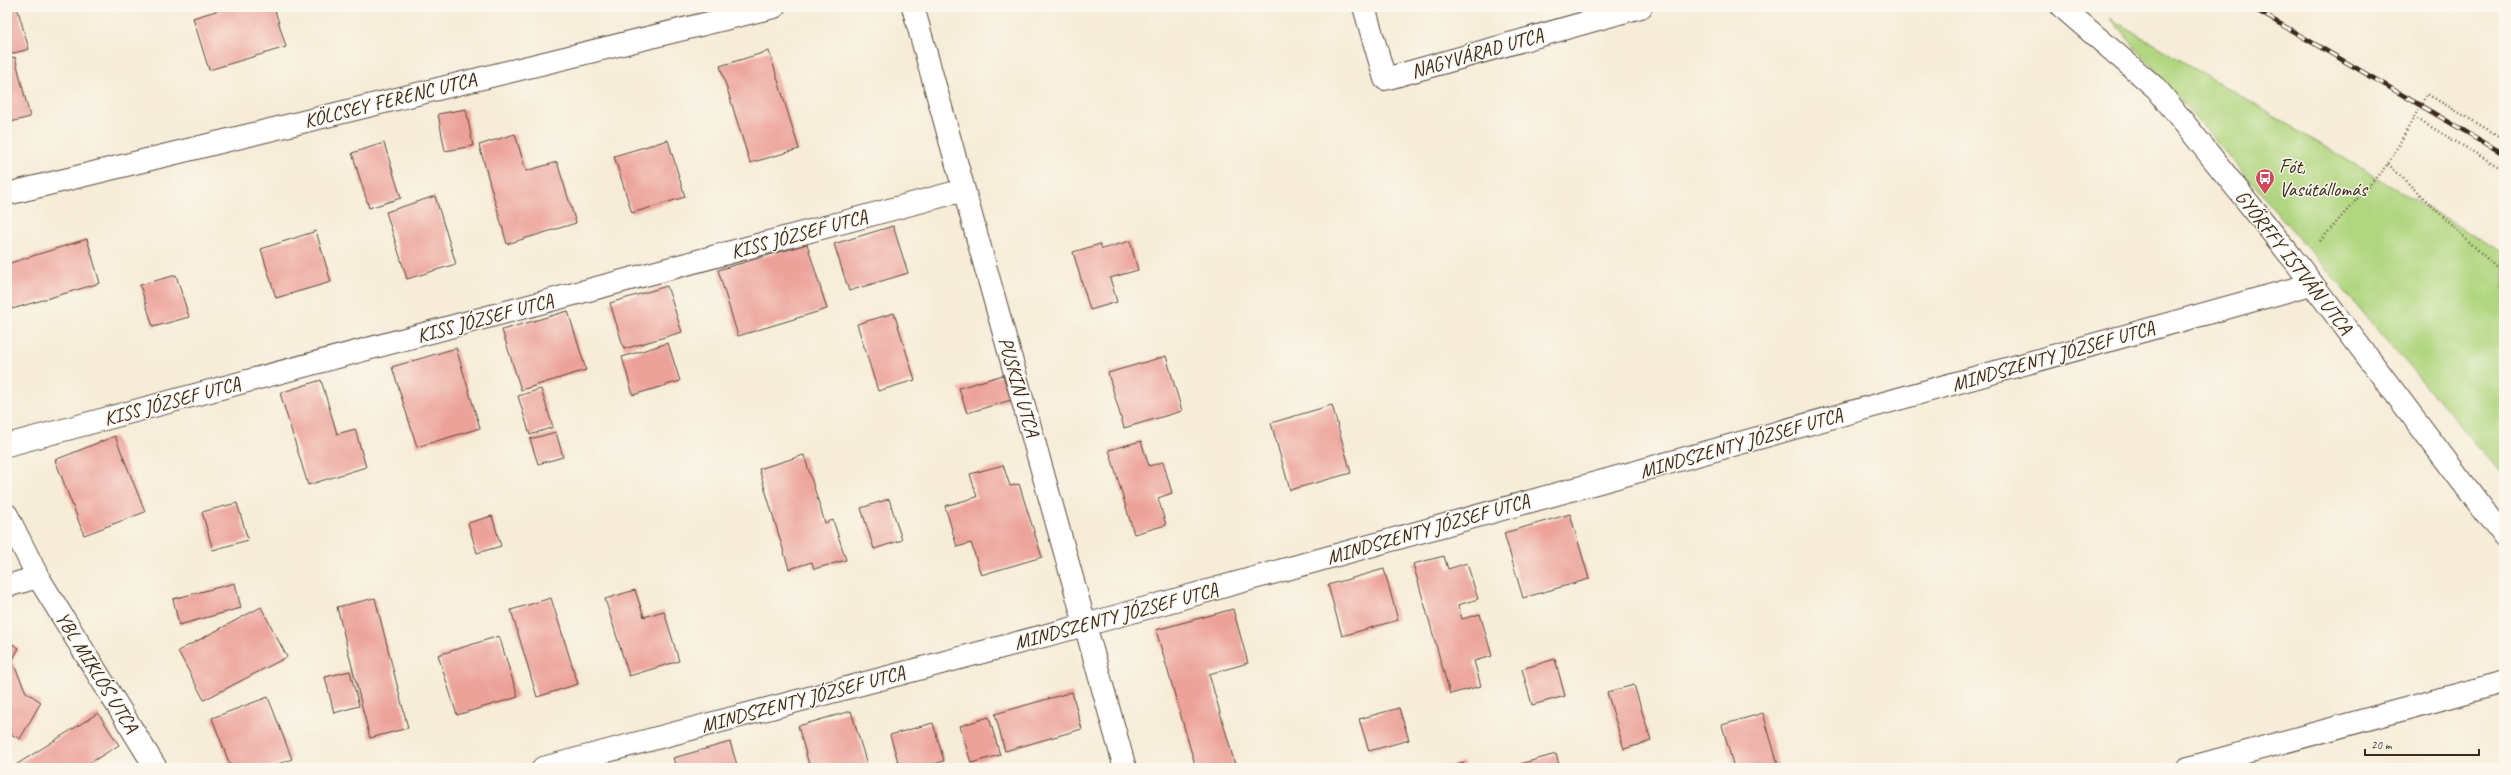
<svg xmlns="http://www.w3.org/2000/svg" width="2511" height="775" viewBox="0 0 2511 775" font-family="Caveat,sans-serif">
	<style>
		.green { fill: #b0d67f; stroke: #76804e }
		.building { fill: #eca299 }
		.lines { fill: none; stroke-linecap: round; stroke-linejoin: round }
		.minor-casing { stroke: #57473a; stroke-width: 24 }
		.secondary-casing { stroke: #57473a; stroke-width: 24 }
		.path { stroke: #57473a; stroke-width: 2.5; stroke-dasharray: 1 3; stroke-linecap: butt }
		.minor { stroke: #fff; stroke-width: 22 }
		.secondary { stroke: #fff; stroke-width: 22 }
		.rail-casing { stroke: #3b2a1e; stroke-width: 4.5 }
		.rail { stroke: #fbf7ec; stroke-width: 3; stroke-dasharray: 9; stroke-linecap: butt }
		.labels { text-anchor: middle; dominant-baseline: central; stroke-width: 3; stroke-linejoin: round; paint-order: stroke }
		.street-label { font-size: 20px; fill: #3b2a1e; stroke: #fbf7ec }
		.poi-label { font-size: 20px; fill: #3b2a1e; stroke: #fbf7ec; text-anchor: start }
	</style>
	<rect width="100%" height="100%" fill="#fbf7ec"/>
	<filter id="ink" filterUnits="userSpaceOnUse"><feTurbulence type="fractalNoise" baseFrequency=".025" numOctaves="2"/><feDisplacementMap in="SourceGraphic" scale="8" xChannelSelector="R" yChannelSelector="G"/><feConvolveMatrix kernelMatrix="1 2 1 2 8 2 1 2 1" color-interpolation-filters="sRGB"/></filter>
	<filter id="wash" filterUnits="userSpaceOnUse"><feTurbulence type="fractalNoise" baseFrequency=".012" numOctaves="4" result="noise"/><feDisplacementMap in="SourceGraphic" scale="16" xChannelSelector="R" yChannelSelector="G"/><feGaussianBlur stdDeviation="0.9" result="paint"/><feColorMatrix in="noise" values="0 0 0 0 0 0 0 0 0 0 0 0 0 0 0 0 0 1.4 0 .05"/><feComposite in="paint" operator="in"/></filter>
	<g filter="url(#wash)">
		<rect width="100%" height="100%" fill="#f6ecd7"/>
		<path class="green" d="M 2110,18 L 2504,254 L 2504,472 L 2501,473 Z"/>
		<g id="blocks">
			<path class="building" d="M 7,7 L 17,7 L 29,49 L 7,55 Z
				M 229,7 L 274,7 L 286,47 L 209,70 L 193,18 Z
				M 769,51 L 799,149 L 750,163 L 720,66 Z
				M 15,57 L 30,117 L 7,123 L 7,59 Z
				M 466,109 L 473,146 L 445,151 L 438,114 Z
				M 515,134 L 526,171 L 557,162 L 576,223 L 507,244 L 479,145 Z
				M 668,140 L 685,197 L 632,213 L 614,156 Z
				M 384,143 L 401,198 L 369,208 L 352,153 Z
				M 435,196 L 456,264 L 407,279 L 386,212 Z
				M 893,226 L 908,273 L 849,291 L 834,244 Z
				M 316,231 L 331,282 L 276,298 L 261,249 Z
				M 87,239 L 100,283 L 12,309 L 7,293 L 7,264 Z
				M 1130,241 L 1138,270 L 1110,278 L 1117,302 L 1090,310 L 1073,252 L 1100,244 L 1102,249 Z
				M 807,244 L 827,309 L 738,336 L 718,270 Z
				M 176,275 L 189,317 L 153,327 L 140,285 Z
				M 667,286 L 682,332 L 624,349 L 610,303 Z
				M 568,311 L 586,370 L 521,390 L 502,330 Z
				M 894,313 L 915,380 L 878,391 L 857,324 Z
				M 668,343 L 680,381 L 633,395 L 622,357 Z
				M 456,348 L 480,428 L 417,447 L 392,367 Z
				M 1166,356 L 1182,411 L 1124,428 L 1108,373 Z
				M 1003,375 L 1011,400 L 967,413 L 959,388 Z
				M 321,380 L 337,434 L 355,429 L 366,467 L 308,485 L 280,393 Z
				M 541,389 L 553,427 L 530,435 L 518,396 Z
				M 1332,405 L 1351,473 L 1290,490 L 1271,423 Z
				M 556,432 L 563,457 L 538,464 L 530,439 Z
				M 115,436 L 145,512 L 84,535 L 55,460 Z
				M 1141,441 L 1149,466 L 1163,462 L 1172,493 L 1158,498 L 1166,525 L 1134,534 L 1109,450 Z
				M 804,455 L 825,523 L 833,520 L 846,560 L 814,569 L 812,562 L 789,569 L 759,469 Z
				M 1003,465 L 1010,486 L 1019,484 L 1042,557 L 981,575 L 971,543 L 957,547 L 945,506 L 977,497 L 970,474 Z
				M 889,499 L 902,540 L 874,549 L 861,508 Z
				M 237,503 L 248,540 L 213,550 L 202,512 Z
				M 1570,514 L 1589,579 L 1523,598 L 1504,533 Z
				M 492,516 L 501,546 L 477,553 L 468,523 Z
				M 1444,556 L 1448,569 L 1467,563 L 1478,599 L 1458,605 L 1462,619 L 1480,614 L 1492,656 L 1474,661 L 1481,686 L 1450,694 L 1413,564 Z
				M 1384,569 L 1398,620 L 1342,636 L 1328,585 Z
				M 235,583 L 241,608 L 179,625 L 173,599 Z
				M 635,590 L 644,617 L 664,611 L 679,661 L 629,676 L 605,599 Z
				M 375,598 L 408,728 L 370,738 L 337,607 Z
				M 551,598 L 578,684 L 537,697 L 511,610 Z
				M 261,607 L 287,657 L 204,700 L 178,651 Z
				M 1233,609 L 1248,663 L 1209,674 L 1236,768 L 1196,768 L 1156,630 Z
				M 499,636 L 518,697 L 457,715 L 438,655 Z
				M 7,641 L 19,648 L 12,661 L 26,692 L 41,702 L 20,739 L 7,732 Z
				M 1555,659 L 1565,696 L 1532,705 L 1522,669 Z
				M 350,671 L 359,706 L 334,713 L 325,677 Z
				M 1634,685 L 1651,741 L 1624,749 L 1607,692 Z
				M 1072,692 L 1082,729 L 1005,751 L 995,714 Z
				M 268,697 L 292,759 L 267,768 L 231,768 L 212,718 Z
				M 1399,708 L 1409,740 L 1369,751 L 1359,719 Z
				M 851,711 L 868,768 L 810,768 L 798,726 Z
				M 98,713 L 119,745 L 82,768 L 11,768 Z
				M 1763,713 L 1779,768 L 1734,768 L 1722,725 Z
				M 989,717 L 1000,755 L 971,763 L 960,726 Z
				M 933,723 L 944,761 L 920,768 L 900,768 L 890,735 Z
				M 730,742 L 738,768 L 676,768 L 673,758 Z
				M 1556,754 L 1560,768 L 1521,768 L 1520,764 Z
				M 1463,762 L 1465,768 L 1446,768 Z"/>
		</g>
	</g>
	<g filter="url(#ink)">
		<use href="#blocks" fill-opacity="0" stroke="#57473a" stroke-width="1"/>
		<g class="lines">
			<defs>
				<path id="minor" d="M 913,7 L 1125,768
					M 1364,7 L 1385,79 L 1641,7
					M 7,194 L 774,7
					M 7,445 L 964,190
					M 7,515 L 38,577 L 156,768
					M 7,586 L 38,577
					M 543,768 L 1085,625 L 2312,284
					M 2188,768 L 2504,682"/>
				<path id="secondary" d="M 2062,7 L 2157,89 L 2298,265 L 2504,537"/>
			</defs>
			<use href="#minor" class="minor-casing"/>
			<use href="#secondary" class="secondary-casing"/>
			<path class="path" d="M 2414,117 L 2504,170
				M 2388,164 L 2504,275
				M 2320,241 L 2388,164 L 2427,94 L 2504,139"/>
			<use href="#minor" class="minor"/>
			<use href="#secondary" class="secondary"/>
			<defs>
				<path id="rail" d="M 2251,7 L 2504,154"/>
			</defs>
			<use href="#rail" class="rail-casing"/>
			<use href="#rail" class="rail"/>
		</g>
	</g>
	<defs>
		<symbol id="bus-pin" viewBox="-11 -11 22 30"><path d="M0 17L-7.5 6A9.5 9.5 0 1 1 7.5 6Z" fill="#d1495b" stroke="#fbf7ec"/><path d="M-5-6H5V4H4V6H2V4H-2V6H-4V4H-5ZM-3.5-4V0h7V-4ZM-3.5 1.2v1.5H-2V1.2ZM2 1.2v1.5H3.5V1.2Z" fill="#fff"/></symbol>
	</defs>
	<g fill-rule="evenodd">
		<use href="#bus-pin" x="2254" y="167" width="22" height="30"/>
	</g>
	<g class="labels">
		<g class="street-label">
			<text transform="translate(1477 53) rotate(-16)">NAGYVÁRAD UTCA</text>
			<text transform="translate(390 100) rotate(-14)">KÖLCSEY FERENC UTCA</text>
			<text transform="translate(799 234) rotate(-15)">KISS JÓZSEF UTCA</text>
			<text transform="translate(2294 262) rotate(52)">GYŐRFFY ISTVÁN UTCA</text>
			<text transform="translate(485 318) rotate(-15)">KISS JÓZSEF UTCA</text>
			<text transform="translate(2053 356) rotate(-16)">MINDSZENTY JÓZSEF UTCA</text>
			<text transform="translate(1019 387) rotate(74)">PUSKIN UTCA</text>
			<text transform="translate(172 401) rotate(-15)">KISS JÓZSEF UTCA</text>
			<text transform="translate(1741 443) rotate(-16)">MINDSZENTY JÓZSEF UTCA</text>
			<text transform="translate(1428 529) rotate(-16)">MINDSZENTY JÓZSEF UTCA</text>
			<text transform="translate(1116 616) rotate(-15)">MINDSZENTY JÓZSEF UTCA</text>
			<text transform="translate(97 672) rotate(58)">YBL MIKLÓS UTCA</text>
			<text transform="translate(803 699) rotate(-15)">MINDSZENTY JÓZSEF UTCA</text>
		</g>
		<g class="poi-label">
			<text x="2279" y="166">Fót,<tspan x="2279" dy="23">Vasútállomás</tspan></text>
		</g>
	</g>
	<rect width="2511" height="775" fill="none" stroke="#fbf7ec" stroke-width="24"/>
	<path d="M2365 749v6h114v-6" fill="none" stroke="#3b2a1e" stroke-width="2"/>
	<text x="2371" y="749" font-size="12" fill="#3b2a1e" stroke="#fbf7ec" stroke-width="3" paint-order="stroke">20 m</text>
</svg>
